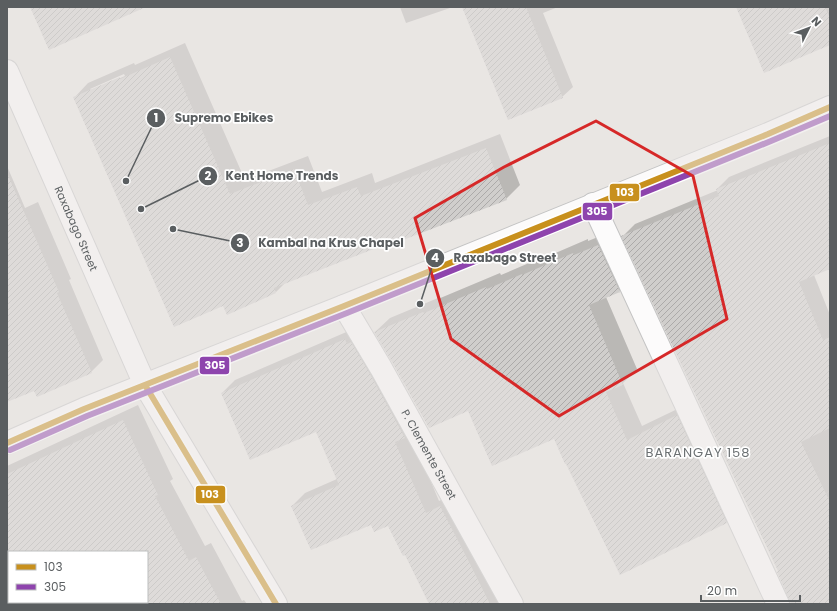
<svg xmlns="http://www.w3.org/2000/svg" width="837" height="611" viewBox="0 0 837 611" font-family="Poppins,sans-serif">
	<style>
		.shadow { fill: #0003; fill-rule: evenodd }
		.building { fill: url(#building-hatch) }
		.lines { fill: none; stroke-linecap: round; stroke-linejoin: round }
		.pedestrian-casing { stroke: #c3c3c3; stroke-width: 24 }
		.minor-casing { stroke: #c3c3c3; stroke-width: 24 }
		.tertiary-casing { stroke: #c3c3c3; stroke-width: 24 }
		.secondary-casing { stroke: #c4c4c4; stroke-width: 24 }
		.pedestrian { stroke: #fcfbfb; stroke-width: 22 }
		.minor { stroke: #fcfbfb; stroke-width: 22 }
		.tertiary { stroke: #fcfbfb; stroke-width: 22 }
		.secondary { stroke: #fcfbfb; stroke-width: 22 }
		.bus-1-casing { stroke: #fff; stroke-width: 9 }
		.bus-2-casing { stroke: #fff; stroke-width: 9 }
		.bus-1 { stroke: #c8901d; stroke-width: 6 }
		.bus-2 { stroke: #8e44ad; stroke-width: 6 }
		.marked { fill: none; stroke: #d62828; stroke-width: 3; stroke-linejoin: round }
		.labels { text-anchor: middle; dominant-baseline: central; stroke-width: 3.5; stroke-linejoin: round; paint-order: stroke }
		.street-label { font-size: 11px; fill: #5a5e60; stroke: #fff }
		.quarter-label { font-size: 13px; letter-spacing: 1px; fill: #6b7072; stroke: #fff }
		.leader { fill: none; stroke: #5a5e60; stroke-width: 1.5 }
		.callout-dot { fill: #5a5e60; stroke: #fff; stroke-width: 1.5 }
		.mark-label { font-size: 12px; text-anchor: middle; font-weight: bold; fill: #fff }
		.callout-label { font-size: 12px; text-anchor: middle; font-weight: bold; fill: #5a5e60; stroke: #fff; stroke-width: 3.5; stroke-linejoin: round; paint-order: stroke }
		.line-badge { stroke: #fff; stroke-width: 1.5 }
		.badge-label { font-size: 11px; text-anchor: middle; font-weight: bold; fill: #fff }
	</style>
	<defs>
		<pattern id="building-hatch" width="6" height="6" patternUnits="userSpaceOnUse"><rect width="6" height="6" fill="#d0cecc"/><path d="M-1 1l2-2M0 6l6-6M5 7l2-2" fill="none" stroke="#acaaa9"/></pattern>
	</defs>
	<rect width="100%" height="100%" fill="#e9e6e3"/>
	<path class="shadow" d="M 400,7 L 453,7 L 406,23 Z
		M 463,7 L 558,7 L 543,13 L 573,87 L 562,97 Z
		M 737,7 L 830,7 L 830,44 Z
		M 185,43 L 245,180 L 308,156 L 322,192 L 372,173 L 375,183 L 500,134 L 520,185 L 506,199 L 389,242 L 285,283 L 276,292 L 74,98 L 88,83 L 134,63 L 135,65 ZM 124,74 L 125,76 L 90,91 L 90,89 Z
		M 830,136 L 830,268 L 814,275 L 830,315 L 830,604 L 795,604 L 623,236 L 635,224 L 718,190 L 717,189 L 729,177 Z
		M 7,166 L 25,208 L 38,202 L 71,279 L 69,280 L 103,360 L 91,372 L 35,389 L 7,401 Z
		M 613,231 L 634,277 L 619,291 L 606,297 L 637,369 L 623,383 L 642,426 L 692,402 L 741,508 L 726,522 L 555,438 L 469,410 L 375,332 L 390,318 L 438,298 L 438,299 L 500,273 L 501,275 L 536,260 L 537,261 L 588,239 L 588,241 Z
		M 358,327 L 410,432 L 439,501 L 453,494 L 516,604 L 430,604 L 406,554 L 389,524 L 371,524 L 292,506 L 305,493 L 337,479 L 317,430 L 222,393 L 235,380 Z
		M 138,405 L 173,479 L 170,481 L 205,546 L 211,543 L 242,601 L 244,600 L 247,604 L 7,604 L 7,466 ZM 9,552 L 147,552 L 147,602 L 9,602 Z"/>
	<path class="building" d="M 30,7 L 146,7 L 49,50 Z
		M 462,7 L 526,7 L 563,98 L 508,120 Z
		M 736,7 L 825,7 L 830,18 L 830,45 L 764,73 Z
		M 170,57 L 230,194 L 294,169 L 308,205 L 357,187 L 361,196 L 486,148 L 507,200 L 390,245 L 389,243 L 274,288 L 276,293 L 227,315 L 223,306 L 174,327 L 73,97 L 120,77 L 120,79 Z
		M 830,143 L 830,269 L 799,282 L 823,340 L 830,337 L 830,428 L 801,442 L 830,502 L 830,604 L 791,604 L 777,572 L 778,571 L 621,236 L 719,196 L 716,189 Z
		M 7,173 L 59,292 L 57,293 L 92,373 L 37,397 L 34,391 L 7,402 Z
		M 598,245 L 620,292 L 589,305 L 623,385 L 606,392 L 627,440 L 677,415 L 727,523 L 620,575 L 566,464 L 565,464 L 554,439 L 492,466 L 468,411 L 429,428 L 392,362 L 374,332 L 423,312 L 424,313 L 486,287 L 487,289 L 522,274 L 522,275 L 573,253 L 574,255 Z
		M 345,339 L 347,344 L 351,342 L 370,374 L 405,438 L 395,442 L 426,513 L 440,506 L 468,560 L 490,604 L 429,604 L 405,555 L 403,556 L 388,526 L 374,532 L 371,525 L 311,550 L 291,506 L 339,485 L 316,432 L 250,460 L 221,393 Z
		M 123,420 L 158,495 L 155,496 L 189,561 L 196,557 L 221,604 L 147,604 L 147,552 L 7,552 L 7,474 Z"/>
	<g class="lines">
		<defs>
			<g id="pedestrian">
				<path id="s1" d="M 344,306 L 381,368 L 512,604"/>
			</g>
			<path id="minor" d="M 593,204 L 778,604"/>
			<g id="tertiary">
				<path id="s2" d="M 7,71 L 145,385 L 276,604"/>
			</g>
			<path id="secondary" d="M 7,443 L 84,409 L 344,306 L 768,134 L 830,107"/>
		</defs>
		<use href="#pedestrian" class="pedestrian-casing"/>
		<use href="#minor" class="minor-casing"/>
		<use href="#tertiary" class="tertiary-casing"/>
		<use href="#secondary" class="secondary-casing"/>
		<use href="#pedestrian" class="pedestrian"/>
		<use href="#minor" class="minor"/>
		<use href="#tertiary" class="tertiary"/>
		<use href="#secondary" class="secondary"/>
		<defs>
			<path id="bus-1" d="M 145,385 L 276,604
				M 7,443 L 84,409 L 344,306 L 768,134 L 830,107"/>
			<path id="bus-2" d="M 10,450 L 87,416 L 347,313 L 771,141 L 830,116"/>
		</defs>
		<use href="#bus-1" class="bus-1-casing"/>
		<use href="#bus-2" class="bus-2-casing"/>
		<use href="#bus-1" class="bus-1"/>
		<use href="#bus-2" class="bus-2"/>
	</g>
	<path d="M0 0H837V611H0ZM 596,121 L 693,176 L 727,319 L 559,416 L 451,339 L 415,218 L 504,167 Z" fill="#e9e6e3" fill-opacity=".55" fill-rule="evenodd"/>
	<path class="marked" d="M 596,121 L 693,176 L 727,319 L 559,416 L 451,339 L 415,218 L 504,167 Z"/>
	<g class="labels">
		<g class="street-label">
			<text stroke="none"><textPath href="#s2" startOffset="172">Raxabago Street</textPath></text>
			<text stroke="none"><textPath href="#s1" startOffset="171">P. Clemente Street</textPath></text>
		</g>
		<g class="quarter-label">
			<text x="698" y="452">BARANGAY 158</text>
		</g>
	</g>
	<path class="leader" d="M126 181L156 118M141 209L208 176M173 229L240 243M420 304L435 258"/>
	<g class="callout-dot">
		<circle cx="126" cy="181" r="4"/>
		<circle cx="141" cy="209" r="4"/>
		<circle cx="173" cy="229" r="4"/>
		<circle cx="420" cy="304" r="4"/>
		<circle cx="156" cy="118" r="10"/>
		<circle cx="208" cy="176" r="10"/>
		<circle cx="240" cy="243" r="10"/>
		<circle cx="435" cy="258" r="10"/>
	</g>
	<g class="mark-label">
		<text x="156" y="122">1</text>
		<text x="208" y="180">2</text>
		<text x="240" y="247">3</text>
		<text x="435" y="262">4</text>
	</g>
	<g class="callout-label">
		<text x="224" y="122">Supremo Ebikes</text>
		<text x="282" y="180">Kent Home Trends</text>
		<text x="331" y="247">Kambal na Krus Chapel</text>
		<text x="505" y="262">Raxabago Street</text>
	</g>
	<g class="line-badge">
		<rect x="609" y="183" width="31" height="19" rx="4" fill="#c8901d"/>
		<rect x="582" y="202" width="31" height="19" rx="4" fill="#8e44ad"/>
		<rect x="199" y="356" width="31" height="19" rx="4" fill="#8e44ad"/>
		<rect x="195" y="485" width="31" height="19" rx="4" fill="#c8901d"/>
	</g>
	<g class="badge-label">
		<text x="625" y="196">103</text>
		<text x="597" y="215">305</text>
		<text x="215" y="369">305</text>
		<text x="210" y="498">103</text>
	</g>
	<rect width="837" height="611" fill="none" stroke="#5a5e60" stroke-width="16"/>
	<rect x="8" y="551" width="140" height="52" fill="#ffffff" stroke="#bdbfbf"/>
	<rect x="16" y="564" width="20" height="6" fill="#c8901d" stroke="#bdbfbf"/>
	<text x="44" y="571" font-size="12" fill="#5a5e60">103</text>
	<rect x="16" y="584" width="20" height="6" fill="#8e44ad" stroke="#bdbfbf"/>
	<text x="44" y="591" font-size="12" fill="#5a5e60">305</text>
	<g transform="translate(809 28) rotate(48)" stroke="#ffffff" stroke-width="3" paint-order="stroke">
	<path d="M0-3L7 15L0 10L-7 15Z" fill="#5a5e60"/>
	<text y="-6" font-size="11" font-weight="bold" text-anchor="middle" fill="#5a5e60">N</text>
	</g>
	<path d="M701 595v6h99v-6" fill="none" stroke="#5a5e60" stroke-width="2"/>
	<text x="707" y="595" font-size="12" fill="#5a5e60" stroke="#ffffff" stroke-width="3" paint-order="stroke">20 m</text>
</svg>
